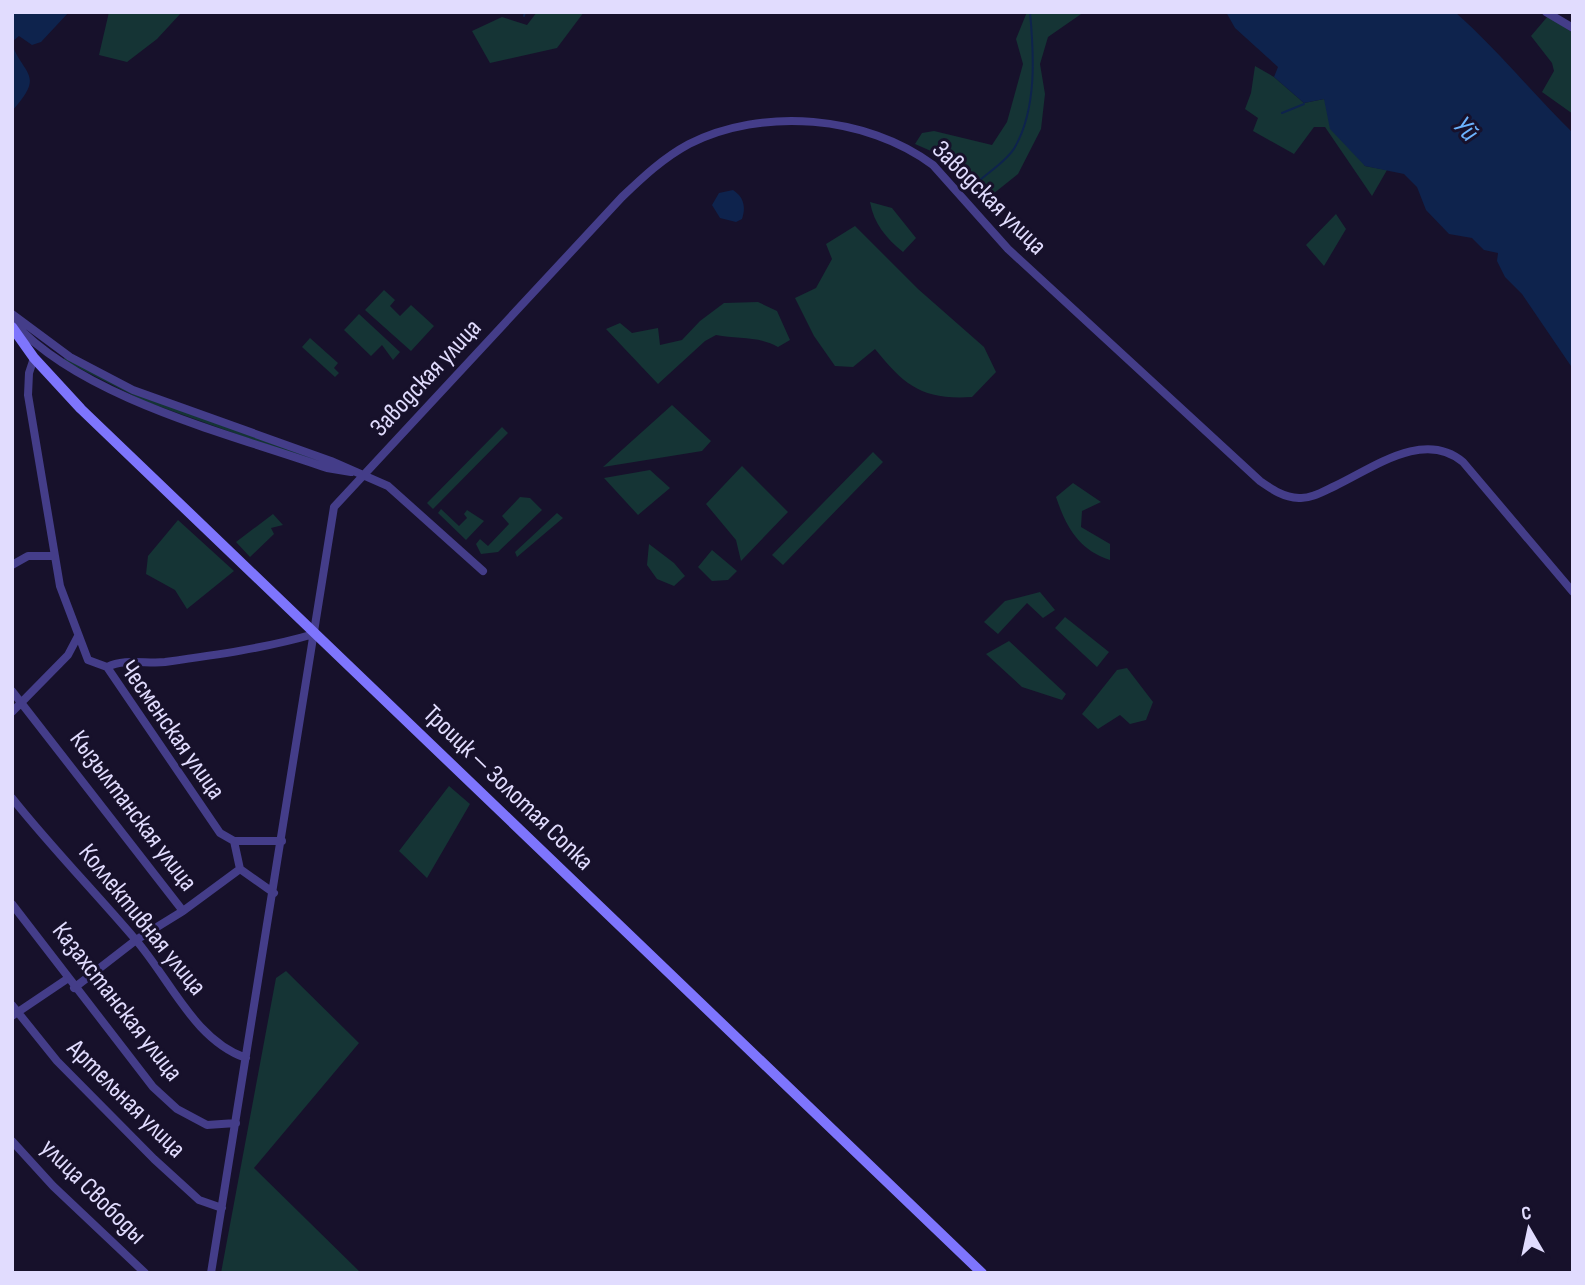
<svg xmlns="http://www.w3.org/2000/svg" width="1585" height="1285" viewBox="0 0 1585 1285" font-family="'Sofia Sans Condensed',sans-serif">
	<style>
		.green { fill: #153435 }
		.water { fill: #0e234d }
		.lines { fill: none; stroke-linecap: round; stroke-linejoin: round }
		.stream { stroke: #0e234d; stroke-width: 2 }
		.street { stroke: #443d89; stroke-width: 8 }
		.secondary { stroke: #7e75fd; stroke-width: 10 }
		.labels { text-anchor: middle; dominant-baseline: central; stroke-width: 6; stroke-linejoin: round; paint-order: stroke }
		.street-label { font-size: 26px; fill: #e1dcfe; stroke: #17112b }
		.water-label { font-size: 28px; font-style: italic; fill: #6cb3fd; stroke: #17112b }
	</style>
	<rect width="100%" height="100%" fill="#17112b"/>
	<path class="green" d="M 109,12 L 181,12 L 181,13 L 157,39 L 127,62 L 99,55 Z
		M 537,12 L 584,12 L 557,48 L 490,63 L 472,31 L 502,17 L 527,25 Z
		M 1027,12 L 1084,12 L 1048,37 L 1040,64 L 1045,94 L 1041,129 L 1018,174 L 983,202 L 947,158 L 915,144 L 922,133 L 934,131 L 992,145 L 1007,122 L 1023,64 L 1016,39 Z
		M 1548,16 L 1573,33 L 1573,114 L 1542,92 L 1554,71 L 1552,63 L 1531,36 Z
		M 1255,66 L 1274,77 L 1304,103 L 1324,99 L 1365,166 L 1387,170 L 1372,196 L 1325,127 L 1314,127 L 1294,154 L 1253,131 L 1258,118 L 1245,109 L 1251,93 Z
		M 870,202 L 892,208 L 916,238 L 903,252 C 886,238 874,224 870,202 Z
		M 1336,214 L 1346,229 L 1324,266 L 1306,245 Z
		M 855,226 L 918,289 L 984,347 L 996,372 L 972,397 C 922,400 905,386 875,349 L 853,367 L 835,366 L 814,336 L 795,298 L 816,288 L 832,259 L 826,244 Z
		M 384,290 L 395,300 L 390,306 L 400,316 L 411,305 L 434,326 L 411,351 L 365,310 Z
		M 758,302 L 777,311 L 790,340 L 778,347 C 760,336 737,339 716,335 L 705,341 L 658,384 L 606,329 L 620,323 L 632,333 L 658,328 L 660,345 L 682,340 L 700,321 L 724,303 Z
		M 359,314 L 400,352 L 393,360 L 382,345 L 371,356 L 344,330 Z
		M 310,338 L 338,363 L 334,368 L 339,373 L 335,377 L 302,347 Z
		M 65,357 L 96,374 L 327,462 L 326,466 L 144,401 L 63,360 Z
		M 672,405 L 711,441 L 702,451 L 603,467 Z
		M 502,427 L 508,433 L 433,509 L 427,503 Z
		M 873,452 L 883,462 L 783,565 L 772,555 Z
		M 742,466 L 788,512 L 741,561 L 736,540 L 706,504 Z
		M 650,470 L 670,488 L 638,515 L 604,478 Z
		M 1073,483 L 1101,502 L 1082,511 L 1081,527 L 1110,544 L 1110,560 C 1079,550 1066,527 1056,497 Z
		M 520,497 L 530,498 L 542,510 L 498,552 L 481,554 L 476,544 L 480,539 L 488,546 L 509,524 L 502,516 Z
		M 441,509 L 459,526 L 467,518 L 464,514 L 467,510 L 484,521 L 466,540 L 438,513 Z
		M 557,513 L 563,518 L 517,557 L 515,552 Z
		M 273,514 L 283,525 L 271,528 L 274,534 L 250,557 L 236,542 Z
		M 178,520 L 234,571 L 187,609 L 175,590 L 146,574 L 148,556 Z
		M 649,544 L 674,563 L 685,576 L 674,586 L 657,579 L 647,565 Z
		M 712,550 L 737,571 L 728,580 L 712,581 L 698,567 Z
		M 1040,592 L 1055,610 L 1043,618 L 1027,603 L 998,634 L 984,622 L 1005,601 Z
		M 1065,617 L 1109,652 L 1097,667 L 1055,628 Z
		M 1009,641 L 1066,694 L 1062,700 L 1022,687 L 986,654 Z
		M 1127,668 L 1153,702 L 1146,720 L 1130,724 L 1120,715 L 1098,729 L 1082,714 L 1117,670 Z
		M 449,786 L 470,804 L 427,878 L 399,851 Z
		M 286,971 L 359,1043 L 254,1168 L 361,1273 L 221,1273 L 276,978 Z"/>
	<path class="water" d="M 12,12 L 69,12 L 41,42 L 32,45 L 19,36 L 12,42 Z
		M 1226,12 L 1455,12 C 1497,49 1533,94 1573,133 L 1573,369 L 1522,294 L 1505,277 L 1497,261 L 1498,253 L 1484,250 L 1472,238 L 1449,234 L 1426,210 L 1417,187 L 1404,174 L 1365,166 L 1330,129 L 1324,99 L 1304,103 L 1274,77 L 1278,67 L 1235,28 Z
		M 12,44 C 23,75 46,74 12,111 Z
		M 733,190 C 744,197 746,207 742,219 L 736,222 L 720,218 L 712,205 L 719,193 Z"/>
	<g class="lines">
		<path class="stream" d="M 524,16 L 525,12
			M 1282,113 L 1304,104
			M 979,181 C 990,171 1008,160 1015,147 C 1037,108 1034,55 1030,12"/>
		<path class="street" d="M 1546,12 L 1573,28
			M 12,314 L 70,357 L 133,390 L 331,461 L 388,486 L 483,571
			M 14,323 C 84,399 230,434 327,468 L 351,472
			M 34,358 L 29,373 L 28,395 L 60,586 L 88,660 L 107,667 L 220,833 L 234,841 L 282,841
			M 12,565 L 28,556 L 53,556
			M 107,667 C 125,658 146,664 165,662 C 216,655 266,648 314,634
			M 12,691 L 183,911 L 240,869 L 234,841
			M 12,712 L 68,655 L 78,636
			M 12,798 C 51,847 95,892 135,939 C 170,979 194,1040 246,1058
			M 240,869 L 274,893
			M 12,904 L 153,1087 L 177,1109 L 207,1125 L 236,1123
			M 74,988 L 136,940 L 183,911
			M 12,1005 L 57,1061 L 154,1159 L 199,1200 L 222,1208
			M 12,1016 L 67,979
			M 12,1141 L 53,1186 L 145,1273
			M 211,1273 L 334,507 L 622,197 C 643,177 663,158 689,144 C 762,107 866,115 933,165 L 1008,249 L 1260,481 C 1273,490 1283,497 1299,498 C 1311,499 1324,491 1335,486 C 1373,468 1424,429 1463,462 L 1573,592"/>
		<path class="secondary" d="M 12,327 L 34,358 L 81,409 L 982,1273"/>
	</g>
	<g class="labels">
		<g class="street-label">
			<text transform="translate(989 198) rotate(45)">Заводская улица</text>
			<text transform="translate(426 378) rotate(-47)">Заводская улица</text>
			<text transform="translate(172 730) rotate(55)">Чесменская улица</text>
			<text transform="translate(508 788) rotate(44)">Троицк — Золотая Сопка</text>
			<text transform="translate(133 811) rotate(53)">Кызылтанская улица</text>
			<text transform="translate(142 920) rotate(51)">Коллективная улица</text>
			<text transform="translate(117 1002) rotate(52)">Казахстанская улица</text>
			<text transform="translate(126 1099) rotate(45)">Артельная улица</text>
			<text transform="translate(93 1192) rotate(45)">улица Свободы</text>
		</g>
		<g class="water-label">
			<text transform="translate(1466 129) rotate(47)">Уй</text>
		</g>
	</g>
	<rect width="1585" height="1285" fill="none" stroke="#e1dcfe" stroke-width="28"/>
	<g transform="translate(1529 1229) rotate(351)" stroke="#17112b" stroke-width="5" paint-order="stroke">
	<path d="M0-5L12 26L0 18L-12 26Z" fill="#e1dcfe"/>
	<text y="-10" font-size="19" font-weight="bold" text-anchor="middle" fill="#e1dcfe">С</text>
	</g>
</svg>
